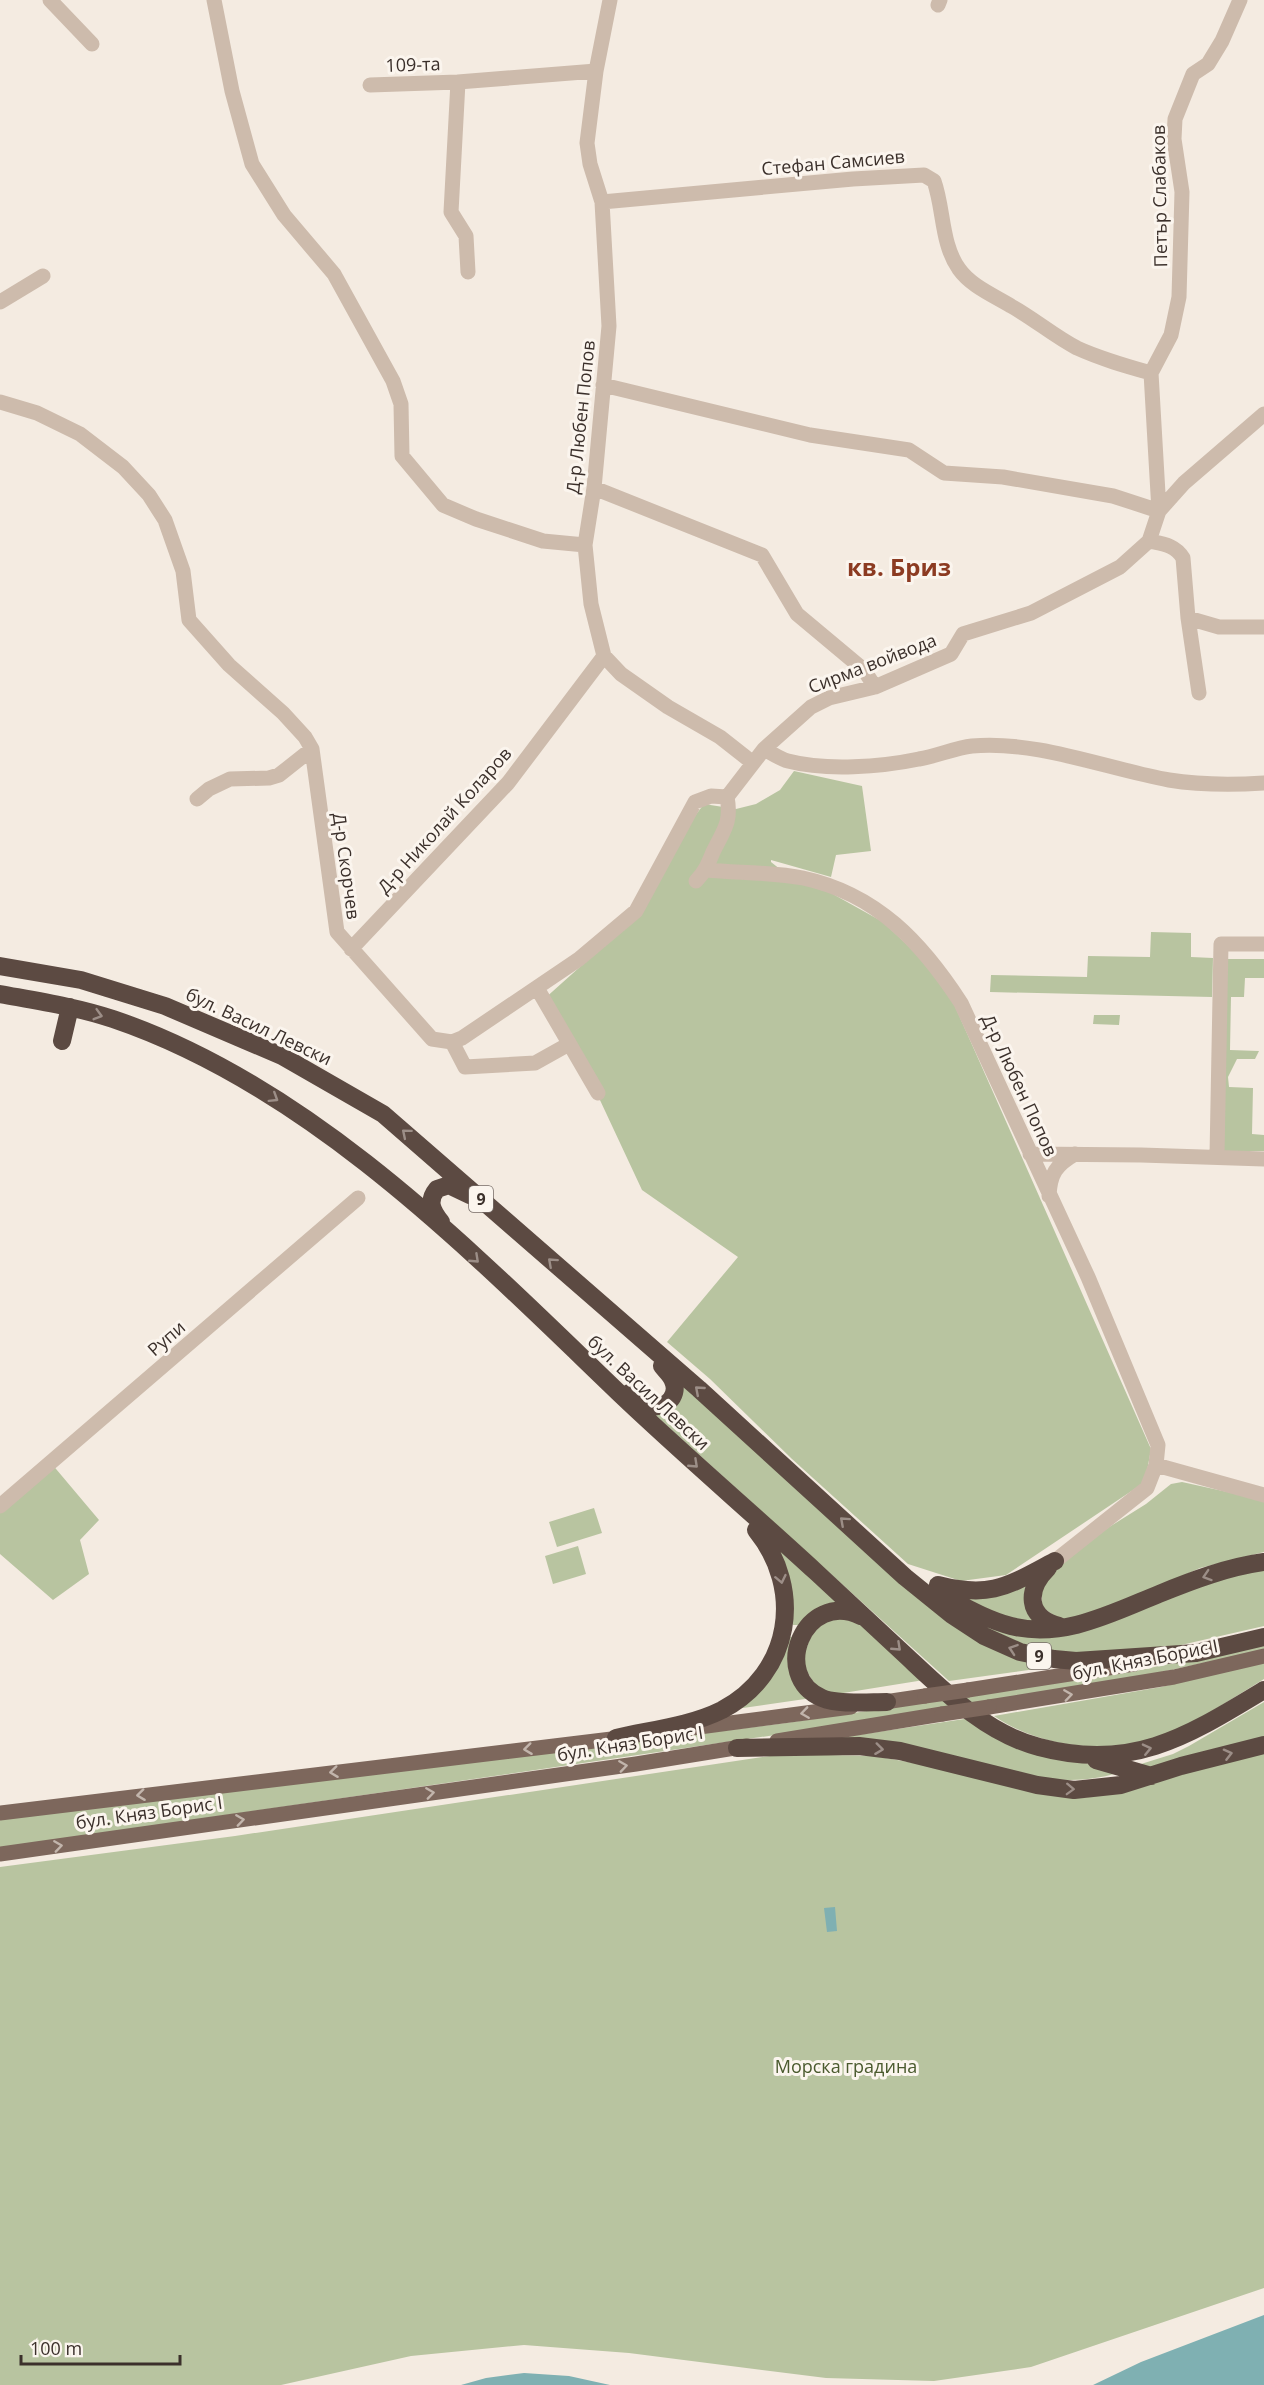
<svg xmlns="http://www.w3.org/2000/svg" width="1264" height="2385" viewBox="0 0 1264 2385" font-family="'Open Sans',sans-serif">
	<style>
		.green { fill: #b8c4a0 }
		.water { fill: #7fb0b2 }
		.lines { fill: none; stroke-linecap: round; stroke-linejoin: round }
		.minor { stroke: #cdbbac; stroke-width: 15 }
		.major { stroke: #7d675c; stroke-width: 15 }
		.highway { stroke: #5c4a42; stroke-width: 18 }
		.major-bridge { stroke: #7d675c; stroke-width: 15 }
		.oneway { stroke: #9c8e87 }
		.oneway2 { stroke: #c2b5ac }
		.labels { text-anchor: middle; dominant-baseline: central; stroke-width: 6; stroke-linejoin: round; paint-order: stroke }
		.shield { fill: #fbf5ee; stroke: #756b66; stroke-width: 1.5 }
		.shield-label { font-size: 16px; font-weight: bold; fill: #3b302b }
		.street-label { font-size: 18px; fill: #3b302b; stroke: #fbf5ee }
		.park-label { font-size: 18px; fill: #4a5a2e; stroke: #fbf5ee }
		.district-label { font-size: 24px; font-weight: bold; fill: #8c3b22; stroke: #fbf5ee }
	</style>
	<rect width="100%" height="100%" fill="#f4ebe1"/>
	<path class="green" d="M 794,771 L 862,786 L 871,851 L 836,855 L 831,877 L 771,860 L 771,862 L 796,882 L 831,893 L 883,922 L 922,959 L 954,1004 L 1151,1449 L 1145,1482 L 1006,1575 L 961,1581 L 908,1564 L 792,1459 L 710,1379 L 667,1342 L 738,1257 L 642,1190 L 592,1083 L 543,1000 L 639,914 L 691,821 L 704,804 L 736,809 L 756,804 L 780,790 Z
		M 1151,932 L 1191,933 L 1191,957 L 1213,958 L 1212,997 L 990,992 L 991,975 L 1087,977 L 1088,956 L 1150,957 Z
		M 1225,959 L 1264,959 L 1264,978 L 1245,978 L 1244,997 L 1231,997 L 1230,1050 L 1259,1051 L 1255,1059 L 1237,1059 L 1228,1077 L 1229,1087 L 1253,1088 L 1252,1134 L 1264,1135 L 1264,1151 L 1223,1151 Z
		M 1094,1015 L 1120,1015 L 1119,1025 L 1093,1024 Z
		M 681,1381 L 898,1578 L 1050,1667 L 949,1681 L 653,1413 Z
		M 51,1463 L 99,1520 L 80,1540 L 89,1574 L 53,1600 L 0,1554 L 0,1506 Z
		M 1182,1482 L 1264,1500 L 1264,1552 L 1200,1568 L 1102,1612 L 1062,1621 L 1042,1607 L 1042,1581 L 1090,1539 L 1146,1504 L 1171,1484 Z
		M 594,1508 L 602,1533 L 557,1547 L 549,1522 Z
		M 578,1546 L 586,1574 L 553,1584 L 545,1556 Z
		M 776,1546 L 840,1602 L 799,1625 L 793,1625 L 790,1621 Z
		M 1264,1566 L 1264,1626 L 1168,1648 L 1115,1655 L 1037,1650 L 984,1627 L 976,1619 L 1002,1630 L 1145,1605 Z
		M 1025,1585 L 1041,1621 L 1014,1623 L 961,1598 Z
		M 849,1615 L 924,1680 L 837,1694 C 815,1691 811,1679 802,1661 L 815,1624 Z
		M 787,1636 L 796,1638 L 812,1698 L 736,1709 Z
		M 1264,1643 L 1264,1650 L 1143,1676 L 782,1734 L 0,1848 L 0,1819 L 786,1723 L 1136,1671 Z
		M 1264,1662 L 1264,1679 C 1235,1697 1206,1716 1176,1730 C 1119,1756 1046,1751 994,1716 L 1161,1687 Z
		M 1264,1702 L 1264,1740 L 1145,1770 L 1141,1764 L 1173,1754 L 1189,1746 Z
		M 971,1718 L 1085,1763 L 1120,1768 L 1117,1773 C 1095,1780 1073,1781 1050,1779 L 837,1738 Z
		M 1264,1750 L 1264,2288 L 1031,2367 L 934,2381 L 826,2378 L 629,2353 L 524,2345 L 411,2356 L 281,2385 L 0,2385 L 0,1867 L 235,1836 L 783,1754 L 874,1756 L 914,1763 L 1063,1797 L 1081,1798 L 1103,1795 Z"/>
	<path class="water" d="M 835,1907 L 837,1931 L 827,1932 L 824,1908 Z
		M 1264,2315 L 1264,2385 L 1093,2385 L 1141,2362 Z
		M 524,2373 L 569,2376 L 610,2385 L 461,2385 L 486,2378 Z"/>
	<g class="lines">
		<path class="minor" d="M 50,0 L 92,44
			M 214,0 L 232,91 L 252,164 L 284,215 L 334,274 L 393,381 L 401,404 L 402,456 L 443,505 L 476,519 L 543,541 L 585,545
			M 610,0 L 596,71 L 587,143 L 590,164 L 602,202 L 609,326 L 594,488 L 585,545 L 591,604 L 604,656 L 621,674 L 668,707 L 720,737 L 753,763
			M 938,5 L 940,0
			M 370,85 L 458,82
			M 602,202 L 853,179 L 924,175 L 934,181 C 944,209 941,244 959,269 C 971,286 993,295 1011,306 C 1033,318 1054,336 1077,348 C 1101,359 1126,366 1151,373
			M 468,272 L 466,236 L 451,212 L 458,82 L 596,71
			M 0,302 L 43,276
			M 603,385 L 810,435 L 909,450 L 944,473 L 1003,477 L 1113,496 L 1159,511 L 1151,373 L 1171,335 L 1179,297 L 1182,192 L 1174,139 L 1175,119 L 1193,74 L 1208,64 L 1222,41 L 1240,0
			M 0,402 L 37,413 L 80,434 L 123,467 L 149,495 L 165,520 L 183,571 L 189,620 L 229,665 L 283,713 L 305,737 L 312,749 L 337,932 L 432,1039 L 452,1042 L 462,1038 L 579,959 L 636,911 L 695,802 L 711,796 L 727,797
			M 594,488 L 762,555 L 797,614 L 864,670 L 875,687
			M 1149,541 C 1163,544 1175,545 1183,558 L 1188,618 L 1199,693
			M 1188,618 L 1219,627 L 1264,627
			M 764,749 C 772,753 780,759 788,761 C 826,771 881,767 919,759 C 937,756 955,748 972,746 C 1036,740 1107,769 1169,780 C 1200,785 1232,785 1264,783
			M 727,797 L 764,749 L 811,707 L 829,698 L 875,687 L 951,654 L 963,634 L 1031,613 L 1120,567 L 1149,541 L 1159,511 L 1184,483 L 1264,414
			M 197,799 L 209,789 L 230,779 L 269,778 L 279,775 L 312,749
			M 706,870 C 738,873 772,872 803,878 C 877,894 922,943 961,1003 L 1088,1277 L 1158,1445 L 1156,1465 L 1147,1488 L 1055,1561
			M 696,881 C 705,872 708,864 713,852 C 723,831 732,823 727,797
			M 351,949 L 508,783 L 604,656
			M 537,988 L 598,1093
			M 452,1042 L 465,1067 L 535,1063 L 569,1044
			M 1030,1154 L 1141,1155 L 1264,1159
			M 1217,1156 L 1221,944 L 1264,944
			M 1049,1196 C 1050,1174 1056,1165 1075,1154
			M 1156,1465 L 1264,1495
			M 0,1506 L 358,1198"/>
		<path class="major" d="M 968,1690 L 1134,1664
			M 878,1703 L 925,1696
			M 989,1707 L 1174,1677 L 1264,1656
			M 684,1729 L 851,1707
			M 777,1741 L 942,1714
			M 0,1813 L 628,1737
			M 0,1854 L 636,1764 L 747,1746"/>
		<path class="highway" d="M 0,966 L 81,980 L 165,1006 L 282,1056 L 383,1114 L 699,1389 L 905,1577 L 952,1615 L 984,1636 L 1020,1652 L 1054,1659 L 1076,1661 L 1196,1653 L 1264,1637
			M 0,994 C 38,1001 77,1007 113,1019 C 311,1086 473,1253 620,1394 C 684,1455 751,1512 816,1572 C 844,1598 872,1624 901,1651 C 941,1688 984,1733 1039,1747 C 1132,1772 1188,1736 1264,1690
			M 62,1041 L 70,1007
			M 441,1222 C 432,1211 427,1201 437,1189 L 449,1185 L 470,1195
			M 629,1393 C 637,1397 645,1405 654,1406 C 668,1408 679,1394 673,1381 C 671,1375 666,1371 662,1366
			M 1048,1568 C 1026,1590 1026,1617 1059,1626
			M 938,1585 C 992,1599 1009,1585 1055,1561
			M 936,1592 C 960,1604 984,1619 1011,1626 C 1063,1639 1112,1613 1159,1594 C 1193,1580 1228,1567 1264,1562
			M 861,1616 C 804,1589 770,1676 822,1698 C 838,1705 869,1702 887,1702
			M 616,1738 C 650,1730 690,1726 722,1710 C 792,1673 804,1589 756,1530
			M 737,1748 L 859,1746 L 900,1751 L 1037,1785 L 1074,1790 L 1121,1785 L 1181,1766 L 1264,1745
			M 1096,1760 L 1151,1776"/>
		<path class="major-bridge" d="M 925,1696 L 968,1690
			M 942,1714 L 989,1707"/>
	</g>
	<defs><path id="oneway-chevron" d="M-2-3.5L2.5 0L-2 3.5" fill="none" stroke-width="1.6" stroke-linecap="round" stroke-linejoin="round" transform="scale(1.5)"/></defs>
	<g class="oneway">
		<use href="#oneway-chevron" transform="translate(98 1015) rotate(16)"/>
		<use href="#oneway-chevron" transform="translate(274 1098) rotate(32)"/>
		<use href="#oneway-chevron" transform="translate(406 1133) rotate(-140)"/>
		<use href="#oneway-chevron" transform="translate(475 1259) rotate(43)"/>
		<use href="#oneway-chevron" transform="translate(552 1262) rotate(-138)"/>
		<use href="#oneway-chevron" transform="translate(699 1390) rotate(-139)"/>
		<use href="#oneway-chevron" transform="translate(694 1464) rotate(43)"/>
		<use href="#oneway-chevron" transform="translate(844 1521) rotate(-138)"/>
		<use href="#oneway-chevron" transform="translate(1207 1576) rotate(162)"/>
		<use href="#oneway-chevron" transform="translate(781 1579) rotate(78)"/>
		<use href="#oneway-chevron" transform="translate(897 1647) rotate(43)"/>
		<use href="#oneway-chevron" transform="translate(1013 1649) rotate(-161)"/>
		<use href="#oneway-chevron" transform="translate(879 1749) rotate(7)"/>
		<use href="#oneway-chevron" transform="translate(1147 1749) rotate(-13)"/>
		<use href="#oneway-chevron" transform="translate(1228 1754) rotate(-14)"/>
		<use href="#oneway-chevron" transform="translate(1070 1789) rotate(2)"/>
	</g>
	<g class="oneway2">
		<use href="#oneway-chevron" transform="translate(1068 1695) rotate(-8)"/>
		<use href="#oneway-chevron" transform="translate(805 1713) rotate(172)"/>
		<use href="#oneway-chevron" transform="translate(528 1749) rotate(173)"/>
		<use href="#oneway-chevron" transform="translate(623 1766) rotate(-8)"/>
		<use href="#oneway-chevron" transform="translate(334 1772) rotate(173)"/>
		<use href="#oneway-chevron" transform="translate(430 1793) rotate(-8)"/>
		<use href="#oneway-chevron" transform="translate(141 1795) rotate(173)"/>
		<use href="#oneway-chevron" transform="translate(240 1820) rotate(-8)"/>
		<use href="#oneway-chevron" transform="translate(58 1846) rotate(-8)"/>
	</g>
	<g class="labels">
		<g class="shield">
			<rect x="469" y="1186" width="24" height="26" rx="4.5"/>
			<rect x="1027" y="1643" width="24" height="26" rx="4.5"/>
		</g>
		<g class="shield-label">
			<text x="481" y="1199">9</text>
			<text x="1039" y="1656">9</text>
		</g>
		<g class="street-label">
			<text transform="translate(413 64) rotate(-2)">109-та</text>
			<text transform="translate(833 162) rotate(-5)">Стефан Самсиев</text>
			<text transform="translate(1159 196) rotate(-91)">Петър Слабаков</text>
			<text transform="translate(580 417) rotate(-84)">Д-р Любен Попов</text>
			<text transform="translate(872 663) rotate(-21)">Сирма войвода</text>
			<text transform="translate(444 820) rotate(-48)">Д-р Николай Коларов</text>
			<text transform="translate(347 866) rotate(82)">Д-р Скорчев</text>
			<text transform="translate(259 1026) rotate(25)">бул. Васил Левски</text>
			<text transform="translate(1020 1085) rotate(65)">Д-р Любен Попов</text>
			<text transform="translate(166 1338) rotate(-41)">Рупи</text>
			<text transform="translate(649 1392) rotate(43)">бул. Васил Левски</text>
			<text transform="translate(1145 1659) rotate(-11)">бул. Княз Борис I</text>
			<text transform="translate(630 1743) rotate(-9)">бул. Княз Борис I</text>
			<text transform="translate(149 1812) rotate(-8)">бул. Княз Борис I</text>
		</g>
		<g class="park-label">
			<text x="846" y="2066">Морска градина</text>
		</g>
		<g class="district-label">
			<text x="899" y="566">кв. Бриз</text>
		</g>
	</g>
	<path d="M21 2355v9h159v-9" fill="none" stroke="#3b302b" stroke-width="3"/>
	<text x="30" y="2355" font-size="18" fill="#3b302b" stroke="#fbf5ee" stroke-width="4.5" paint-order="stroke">100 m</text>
</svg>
